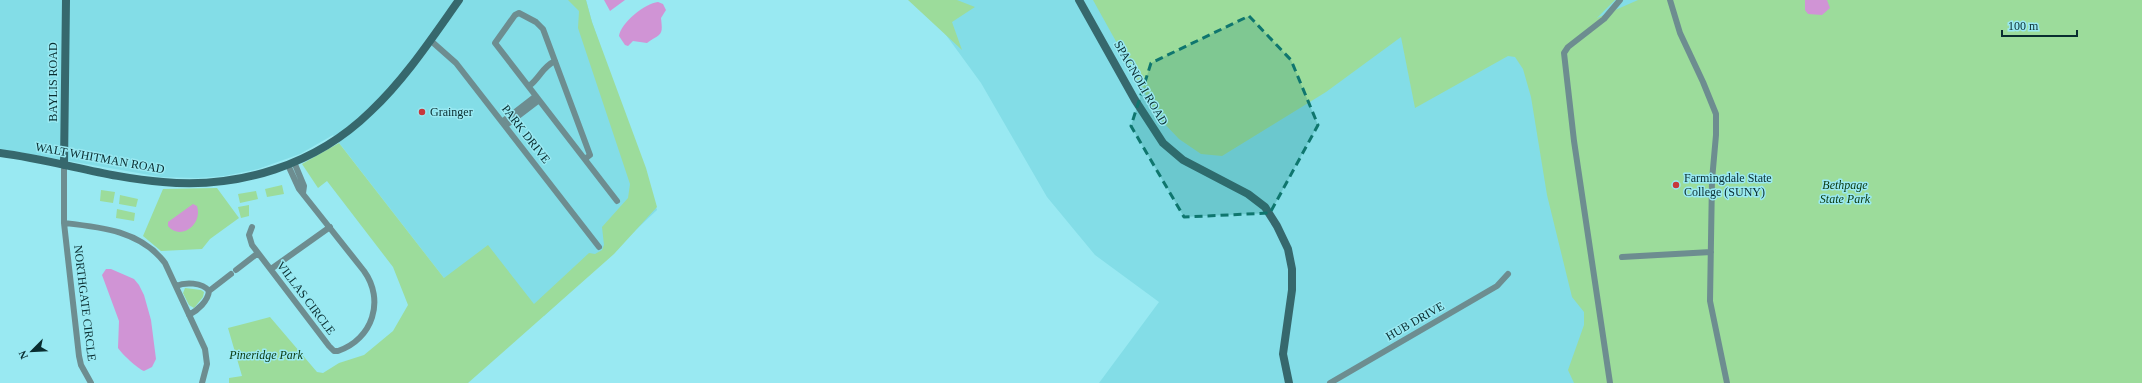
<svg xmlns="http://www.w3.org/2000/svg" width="2142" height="383" viewBox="0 0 2142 383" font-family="'Times New Roman',serif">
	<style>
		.built { fill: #83dde7 }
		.green { fill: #9cdc9b }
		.water { fill: #d094d5 }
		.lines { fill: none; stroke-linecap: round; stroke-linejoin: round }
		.street { stroke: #6d8d90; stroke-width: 6 }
		.secondary { stroke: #36686d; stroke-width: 8 }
		.marked { fill: #0f766e; fill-opacity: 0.2; stroke: #0f766e; stroke-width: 3; stroke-dasharray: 8 5; stroke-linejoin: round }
		.poi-dot { fill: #c7373b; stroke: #99e9f2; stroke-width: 1.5 }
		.labels { text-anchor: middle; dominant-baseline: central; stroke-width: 3; stroke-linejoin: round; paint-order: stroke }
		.street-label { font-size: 12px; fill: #092d30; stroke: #99e9f2 }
		.poi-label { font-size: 12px; fill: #092d30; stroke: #99e9f2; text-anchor: start }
		.park-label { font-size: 12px; font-style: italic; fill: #09380d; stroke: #99e9f2 }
	</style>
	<rect width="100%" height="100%" fill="#99e9f2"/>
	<path class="built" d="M 0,0 L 586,0 L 592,22 L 657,210 L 544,316 L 444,278 L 333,135 L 300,154 L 258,169 L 224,176 L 197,178 L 161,177 L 0,149 Z
		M 917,0 L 1679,0 L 1730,383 L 1099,383 L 1159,302 L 1095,255 L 1047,197 L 981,83 L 927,9 Z"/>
	<path class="green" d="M 568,0 L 586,0 L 592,22 L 646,168 L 657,207 L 614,254 L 468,383 L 229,383 L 229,378 L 242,376 L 228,328 L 270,317 L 317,372 L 323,373 L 339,363 L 364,355 L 393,331 L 408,305 L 393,267 L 327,181 L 318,188 L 302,164 L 339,143 L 444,278 L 488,245 L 534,304 L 589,253 L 595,254 L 602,250 L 604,245 L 602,227 L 628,198 L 630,184 L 578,28 L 579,11 Z
		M 908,0 L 957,0 L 975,7 L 952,22 L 962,50 Z
		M 1093,0 L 1615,0 L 1597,18 L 1638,0 L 2142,0 L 2142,383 L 1574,383 L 1568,370 L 1584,325 L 1584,312 L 1572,297 L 1547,195 L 1531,97 L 1523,69 L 1515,57 L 1508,56 L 1415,108 L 1401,37 L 1326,92 L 1222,156 L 1201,154 L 1179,139 L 1158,117 Z
		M 282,185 L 284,194 L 267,197 L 265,189 Z
		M 217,188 L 239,218 L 210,239 L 202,249 L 161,251 L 143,236 L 163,189 Z
		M 101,190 L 115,192 L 113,203 L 100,201 Z
		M 256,191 L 258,199 L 240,203 L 238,194 Z
		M 120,195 L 138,199 L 136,207 L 119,204 Z
		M 249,205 L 249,216 L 241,218 L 238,207 Z
		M 117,209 L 135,213 L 134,221 L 116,218 Z
		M 185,288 L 201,290 L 204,292 L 203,297 L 194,308 L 189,305 L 183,293 Z"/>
	<path class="water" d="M 604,0 L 625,0 L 610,11 Z
		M 1805,0 L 1827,0 L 1830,8 L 1822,15 L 1808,14 L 1805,10 Z
		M 658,2 L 663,4 L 666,10 L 661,18 C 663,36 662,33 647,43 L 633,41 L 628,46 L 625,45 L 619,36 C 621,23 645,3 658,2 Z
		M 193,204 L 197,206 C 203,225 180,241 168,226 L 168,222 Z
		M 106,269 L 111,269 L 134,279 L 139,285 L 144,295 L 151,320 L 156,359 L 152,367 L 144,371 C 138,369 121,353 118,348 L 119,321 L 102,275 Z"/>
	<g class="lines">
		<path class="street" d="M 1670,0 L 1680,33 L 1703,82 L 1716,114 L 1716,135 L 1712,180 L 1710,301 L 1727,383
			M 430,40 L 456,63 L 599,247
			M 529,86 C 540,78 542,67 555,61
			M 502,122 L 536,96
			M 505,126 L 539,100
			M 585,159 L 590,155 L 543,29 L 536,22 L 519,13 L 515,15 L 495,43 L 617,201
			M 294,162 L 304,186 L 303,193
			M 64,165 L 64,223 L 79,356 L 81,365 L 91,383
			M 64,223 C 101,227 141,231 165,263 L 205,349 L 207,364 L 202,383
			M 252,227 L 249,235 L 252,245 L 329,346 L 334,351 L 338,351 C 373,339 385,300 364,271 L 299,189 L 288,165
			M 1622,257 L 1711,252
			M 271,269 L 330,227
			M 236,270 L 258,253
			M 176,286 C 185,282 202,282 209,291 C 208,301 198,310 189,315
			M 209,291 L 231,274
			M 1330,383 L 1497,286 L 1508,274
			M 1610,383 L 1574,141 L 1564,53 L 1568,47 L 1604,19 L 1620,0"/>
		<path class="secondary" d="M 1079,0 L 1135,100 L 1163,143 L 1183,160 L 1248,194 L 1265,207 L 1277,226 L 1288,249 L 1292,269 L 1292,290 L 1283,354 L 1289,383
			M 0,153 C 55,160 108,178 163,182 C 239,189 316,165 371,111 C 405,79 432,38 459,0
			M 64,165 L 66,0"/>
	</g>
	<path class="marked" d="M 1249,16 L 1291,60 L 1318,125 L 1270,213 L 1184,217 L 1131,126 L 1151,63 Z"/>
	<g class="poi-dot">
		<circle cx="422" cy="112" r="4"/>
		<circle cx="1676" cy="185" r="4"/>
	</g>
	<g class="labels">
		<g class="street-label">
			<text transform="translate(53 82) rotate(-90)">BAYLIS ROAD</text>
			<text transform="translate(1141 83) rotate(60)">SPAGNOLI ROAD</text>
			<text transform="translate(526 134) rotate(52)">PARK DRIVE</text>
			<text transform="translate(100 158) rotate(10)">WALT WHITMAN ROAD</text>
			<text transform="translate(306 298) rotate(53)">VILLAS CIRCLE</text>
			<text transform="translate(85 303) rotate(83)">NORTHGATE CIRCLE</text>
			<text transform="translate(1415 321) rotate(-30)">HUB DRIVE</text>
		</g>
		<g class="poi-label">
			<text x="430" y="112">Grainger</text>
			<text x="1684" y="178">Farmingdale State<tspan x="1684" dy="14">College (SUNY)</tspan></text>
		</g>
		<g class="park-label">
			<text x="1845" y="185">Bethpage<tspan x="1845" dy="14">State Park</tspan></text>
			<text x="266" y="355">Pineridge Park</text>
		</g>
	</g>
	<g transform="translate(32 351) rotate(246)" stroke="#99e9f2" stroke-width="3" paint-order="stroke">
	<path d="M0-3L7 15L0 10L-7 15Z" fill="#092d30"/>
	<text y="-6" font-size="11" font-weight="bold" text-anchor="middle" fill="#092d30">N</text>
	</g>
	<path d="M2002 30v6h75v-6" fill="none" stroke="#092d30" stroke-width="2"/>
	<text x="2008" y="30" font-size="12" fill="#092d30" stroke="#99e9f2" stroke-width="3" paint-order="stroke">100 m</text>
</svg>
